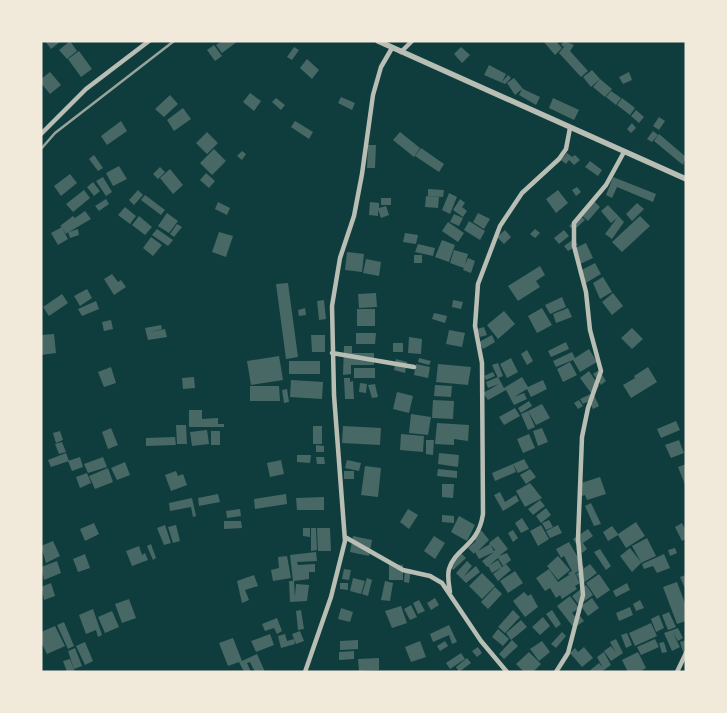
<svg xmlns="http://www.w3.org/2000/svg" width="727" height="713" viewBox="0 0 727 713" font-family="Merriweather,serif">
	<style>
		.building { fill: #486865 }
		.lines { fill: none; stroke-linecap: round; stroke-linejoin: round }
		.minor { stroke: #b8beb3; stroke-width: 4.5 }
		.tertiary { stroke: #b8beb3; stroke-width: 5.5 }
		.rail { stroke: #97a49c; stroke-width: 2.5 }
	</style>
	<rect width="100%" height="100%" fill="#0f3d3e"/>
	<path class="building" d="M 45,41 L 61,41 L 51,49 Z
		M 70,41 L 77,51 L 67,59 L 59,50 Z
		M 222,41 L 238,41 L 222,53 L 216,45 Z
		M 543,41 L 556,41 L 562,48 L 555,55 Z
		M 564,41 L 574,45 L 570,51 L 588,71 L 581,77 L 559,53 L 564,47 L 561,45 Z
		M 214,45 L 222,56 L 215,61 L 207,50 Z
		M 294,47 L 299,50 L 292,60 L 287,57 Z
		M 461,47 L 470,55 L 462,63 L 454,54 Z
		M 79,51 L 92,69 L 81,77 L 68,59 Z
		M 307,59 L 319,70 L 312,79 L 300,68 Z
		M 489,65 L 506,74 L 502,82 L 508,75 L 511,78 L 505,84 L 484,75 Z
		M 592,70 L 600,79 L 591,87 L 583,77 Z
		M 50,72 L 61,85 L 50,94 L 41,83 L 41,79 Z
		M 629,72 L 632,80 L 623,84 L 619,77 Z
		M 514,78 L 523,89 L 540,97 L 536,105 L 519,95 L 522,89 L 515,95 L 507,83 Z
		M 600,79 L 612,89 L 605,97 L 593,87 Z
		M 611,91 L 621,98 L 616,105 L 606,97 Z
		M 250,93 L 261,101 L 254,111 L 243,102 Z
		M 170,95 L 178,104 L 164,117 L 155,109 Z
		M 341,97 L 355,103 L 352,110 L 338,103 Z
		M 276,98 L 285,105 L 281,110 L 272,102 Z
		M 553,98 L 579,110 L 574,120 L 549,108 Z
		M 622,98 L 635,108 L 630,115 L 617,105 Z
		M 183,108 L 191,119 L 174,131 L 167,120 Z
		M 636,110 L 644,117 L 639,123 L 631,116 Z
		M 659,117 L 665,121 L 659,130 L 653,126 Z
		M 121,121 L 127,131 L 107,145 L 101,136 Z
		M 295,121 L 313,132 L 309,139 L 291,127 Z
		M 632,123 L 636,128 L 631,133 L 627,129 Z
		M 653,131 L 658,135 L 652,142 L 647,139 Z
		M 207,132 L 218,143 L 207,154 L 196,143 Z
		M 400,132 L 420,148 L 414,157 L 393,140 Z
		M 659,134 L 686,157 L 683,165 L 654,141 Z
		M 368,145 L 376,145 L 375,168 L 367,168 Z
		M 421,148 L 444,164 L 439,172 L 415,156 Z
		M 214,149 L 226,161 L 212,175 L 200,163 Z
		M 242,151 L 246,154 L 242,160 L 237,156 Z
		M 567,153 L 572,157 L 575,155 L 580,160 L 574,165 L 569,160 L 566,164 L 561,160 Z
		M 94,155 L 103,168 L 98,171 L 89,159 Z
		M 590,161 L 602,170 L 598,176 L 585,167 Z
		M 119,166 L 127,179 L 113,186 L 106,173 Z
		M 160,167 L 165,172 L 158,179 L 153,174 Z
		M 170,169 L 183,185 L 173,194 L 160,178 Z
		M 206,173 L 215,181 L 209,188 L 200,180 Z
		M 70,174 L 77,183 L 61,196 L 54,186 Z
		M 103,177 L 112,192 L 106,196 L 96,181 Z
		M 613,177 L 656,194 L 653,202 L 617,187 L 612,198 L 606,195 Z
		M 93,182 L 100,191 L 94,196 L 87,187 Z
		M 577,187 L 581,192 L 576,196 L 572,190 Z
		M 428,189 L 444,190 L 443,197 L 428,196 Z
		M 84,190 L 90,198 L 73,212 L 66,204 Z
		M 138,190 L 143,195 L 134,205 L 129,200 Z
		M 558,190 L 568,203 L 556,213 L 546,199 Z
		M 449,193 L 457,197 L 450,214 L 442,210 Z
		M 145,195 L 165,210 L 161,215 L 141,200 Z
		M 426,196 L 439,197 L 438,208 L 425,207 Z
		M 381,198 L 391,198 L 391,205 L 381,205 Z
		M 106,199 L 109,204 L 99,211 L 95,206 Z
		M 460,199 L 465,203 L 462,207 L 467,211 L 463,217 L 453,210 Z
		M 593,200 L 600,207 L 588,221 L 580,214 Z
		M 218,202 L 230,208 L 227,215 L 215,209 Z
		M 370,202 L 379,203 L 379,208 L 386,206 L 389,215 L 381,218 L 378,210 L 378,216 L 369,215 Z
		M 637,203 L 644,209 L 632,221 L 626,214 Z
		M 608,205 L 624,222 L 612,239 L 605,234 L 617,218 L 611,223 L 601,211 Z
		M 125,207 L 136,216 L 130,224 L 118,215 Z
		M 85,211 L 91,219 L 69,232 L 78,229 L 79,235 L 70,238 L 68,232 L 66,234 L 62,228 L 68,239 L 58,245 L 51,233 L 62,227 L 60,226 L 73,216 L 75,218 Z
		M 167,213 L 178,221 L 169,233 L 158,226 Z
		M 478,213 L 490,219 L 484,229 L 473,222 Z
		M 454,214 L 463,218 L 459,226 L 450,222 Z
		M 580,215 L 585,220 L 574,230 L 569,226 Z
		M 139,216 L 152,227 L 145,235 L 132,225 Z
		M 640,216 L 650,226 L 622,252 L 612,242 Z
		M 469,221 L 485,231 L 480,240 L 464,230 Z
		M 448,222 L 464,233 L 458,242 L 442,231 Z
		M 177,224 L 182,227 L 174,237 L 170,234 Z
		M 157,229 L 173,240 L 168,246 L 152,235 Z
		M 535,229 L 540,233 L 535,238 L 530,234 Z
		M 505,230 L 511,237 L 504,244 L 497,237 Z
		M 564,230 L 569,236 L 559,244 L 554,238 Z
		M 219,232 L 233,236 L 226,257 L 212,252 Z
		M 405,233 L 418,235 L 416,244 L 403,242 Z
		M 151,237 L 162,245 L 153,256 L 143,248 Z
		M 574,239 L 578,245 L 568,251 L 564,246 Z
		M 442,240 L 455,245 L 449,262 L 435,257 Z
		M 586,243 L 593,258 L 580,264 L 573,249 Z
		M 418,244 L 435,248 L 433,256 L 415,252 Z
		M 454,250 L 468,254 L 465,265 L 468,258 L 475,261 L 471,273 L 463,270 L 464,268 L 450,263 Z
		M 347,252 L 364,254 L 362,272 L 345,270 Z
		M 414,255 L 422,255 L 422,263 L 414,263 Z
		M 366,259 L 381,262 L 379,276 L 363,273 Z
		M 595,263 L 601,274 L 584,284 L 578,272 Z
		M 540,266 L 545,275 L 536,281 L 540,287 L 518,301 L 508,286 Z
		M 112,274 L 118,282 L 121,280 L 126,287 L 114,295 L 104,279 Z
		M 603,277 L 612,292 L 600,299 L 593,283 Z
		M 288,283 L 298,357 L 286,359 L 276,284 Z
		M 87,289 L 92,298 L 80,306 L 74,296 Z
		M 376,293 L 377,307 L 359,308 L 358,294 Z
		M 613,293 L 623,306 L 612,315 L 602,302 Z
		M 62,294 L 68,303 L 49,316 L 43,307 Z
		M 562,297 L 566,307 L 550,314 L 545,305 Z
		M 324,300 L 326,319 L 319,320 L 317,301 Z
		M 453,300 L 463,302 L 461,309 L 452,307 Z
		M 96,301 L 99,309 L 82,316 L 78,309 Z
		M 305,308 L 306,315 L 299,316 L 298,310 Z
		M 542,308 L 552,325 L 537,333 L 528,316 Z
		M 568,308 L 572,317 L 556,323 L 553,314 Z
		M 357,309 L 375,309 L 375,326 L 357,326 Z
		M 504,311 L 515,324 L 498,339 L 487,325 Z
		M 434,313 L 447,316 L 445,323 L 432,319 Z
		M 111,320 L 113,329 L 104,331 L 102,322 Z
		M 161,325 L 162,329 L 150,332 L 165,329 L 167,337 L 148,340 L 145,328 Z
		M 484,327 L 487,335 L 480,337 L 477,329 Z
		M 632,328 L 643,339 L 632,349 L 621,338 Z
		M 449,330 L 465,333 L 462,347 L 446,344 Z
		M 356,333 L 376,333 L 375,344 L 356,344 Z
		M 54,334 L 56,353 L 41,355 L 41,335 Z
		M 311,335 L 325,335 L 325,352 L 312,352 Z
		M 492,335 L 495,342 L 483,349 L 479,342 Z
		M 409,337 L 422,339 L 421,354 L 408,353 Z
		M 566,342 L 569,349 L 551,357 L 548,351 Z
		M 393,343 L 403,343 L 403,352 L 393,352 Z
		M 344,346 L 352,346 L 352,353 L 374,353 L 374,365 L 351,365 L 351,374 L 343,375 Z
		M 589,349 L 597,362 L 580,372 L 573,360 L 556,367 L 553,361 L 572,352 L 575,358 Z
		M 527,350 L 533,361 L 527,365 L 521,354 Z
		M 279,356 L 283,380 L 251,385 L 247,361 Z
		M 419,358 L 431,361 L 429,365 L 418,362 Z
		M 511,358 L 518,372 L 507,378 L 500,364 Z
		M 396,359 L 407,362 L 405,373 L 394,370 Z
		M 289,361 L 320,361 L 320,374 L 289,374 Z
		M 570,362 L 577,375 L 563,382 L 557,369 Z
		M 498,363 L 503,376 L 498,378 L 492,365 Z
		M 416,364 L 430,367 L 428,378 L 414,375 Z
		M 438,364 L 471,367 L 468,385 L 436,382 Z
		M 111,367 L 116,383 L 104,387 L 98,372 Z
		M 648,367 L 657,382 L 631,398 L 623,385 L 635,378 L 639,385 L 634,376 Z
		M 354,368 L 375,368 L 375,378 L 354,378 Z
		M 599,370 L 606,381 L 601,385 L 593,374 Z
		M 589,371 L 599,386 L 591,393 L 580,378 Z
		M 493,372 L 495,376 L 486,380 L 484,376 Z
		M 194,377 L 195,388 L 183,389 L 182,378 Z
		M 498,377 L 504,388 L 522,377 L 528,387 L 543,380 L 547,389 L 531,397 L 527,389 L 514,397 L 524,393 L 527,399 L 514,405 L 506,390 L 488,400 L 483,393 L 499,384 L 488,388 L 486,382 Z
		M 344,378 L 350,378 L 350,382 L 353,381 L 354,399 L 345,399 Z
		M 291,380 L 323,382 L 322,399 L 290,397 Z
		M 360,383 L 367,384 L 366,393 L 359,392 Z
		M 375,384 L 378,397 L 372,398 L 368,385 Z
		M 435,385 L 452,386 L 451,397 L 434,396 Z
		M 250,386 L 279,386 L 280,401 L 250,401 Z
		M 287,389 L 289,402 L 284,403 L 282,390 Z
		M 397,392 L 413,396 L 409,413 L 393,409 Z
		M 593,393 L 599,406 L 593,409 L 589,401 L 583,404 L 580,399 Z
		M 433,400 L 454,401 L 453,419 L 432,418 Z
		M 579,400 L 583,406 L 578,409 L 574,403 Z
		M 529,401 L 532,406 L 521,413 L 518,408 Z
		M 542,404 L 550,418 L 536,425 L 528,411 Z
		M 515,408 L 520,416 L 504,425 L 499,417 Z
		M 189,410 L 202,410 L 202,419 L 218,418 L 218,424 L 224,424 L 224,427 L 189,427 Z
		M 528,411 L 535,427 L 528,430 L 521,414 Z
		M 411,414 L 431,417 L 428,435 L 409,433 Z
		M 676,421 L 680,430 L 661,438 L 657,429 Z
		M 437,423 L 469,425 L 468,441 L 454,439 L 454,445 L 435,444 Z
		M 176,425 L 186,425 L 187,444 L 177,444 Z
		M 313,426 L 322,426 L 322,444 L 313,444 Z
		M 343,426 L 381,428 L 380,445 L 342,443 Z
		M 111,428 L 118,445 L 108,449 L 102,432 Z
		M 542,428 L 548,442 L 538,446 L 533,431 Z
		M 207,430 L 209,444 L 192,446 L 190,432 Z
		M 60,431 L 63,440 L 56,443 L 53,433 Z
		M 211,431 L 220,431 L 220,445 L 211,445 Z
		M 401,434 L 424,436 L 423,452 L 400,450 Z
		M 529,434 L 535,448 L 523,453 L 517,439 Z
		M 175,437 L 176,445 L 146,446 L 146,438 Z
		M 426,440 L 434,440 L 433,455 L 426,454 Z
		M 679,440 L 684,453 L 671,458 L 665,445 Z
		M 62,442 L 66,452 L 59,454 L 55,444 Z
		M 316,445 L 324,446 L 324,452 L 316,452 Z
		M 66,453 L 69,461 L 51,467 L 48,460 Z
		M 439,453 L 459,455 L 458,467 L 438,464 Z
		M 297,455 L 311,455 L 310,463 L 297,462 Z
		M 80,457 L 83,467 L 72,471 L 68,461 Z
		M 103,457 L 107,467 L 88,473 L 84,464 Z
		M 316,457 L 324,457 L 325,464 L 317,464 Z
		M 524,459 L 529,468 L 518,473 L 513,464 Z
		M 281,460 L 284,474 L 270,477 L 267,463 Z
		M 347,460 L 361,463 L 359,471 L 345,468 Z
		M 125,462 L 130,475 L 117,480 L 111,468 Z
		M 513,464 L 516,472 L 495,481 L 492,473 Z
		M 686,464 L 686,487 L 678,467 Z
		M 365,466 L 381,468 L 378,497 L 361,495 Z
		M 108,468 L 113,482 L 95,489 L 89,476 Z
		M 438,469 L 457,471 L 457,478 L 437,476 Z
		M 530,469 L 536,477 L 526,484 L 520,475 Z
		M 176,471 L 178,476 L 183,474 L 187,485 L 171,491 L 165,475 Z
		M 344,471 L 354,471 L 354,479 L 344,479 Z
		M 87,473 L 91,483 L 80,488 L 76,477 Z
		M 600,477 L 606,494 L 587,500 L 585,495 L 582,496 L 578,484 Z
		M 530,483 L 542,498 L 525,507 L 516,491 Z
		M 442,484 L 454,484 L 453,498 L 442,497 Z
		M 500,492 L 505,502 L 516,495 L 519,501 L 503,511 L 494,495 Z
		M 218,494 L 220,502 L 199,506 L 198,498 Z
		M 286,494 L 287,504 L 255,509 L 254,499 Z
		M 324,497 L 324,510 L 297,510 L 296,498 Z
		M 192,498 L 196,516 L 193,517 L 191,507 L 170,511 L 169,503 Z
		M 540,500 L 545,506 L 533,515 L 528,509 Z
		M 591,503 L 601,524 L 594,526 L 585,506 Z
		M 546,508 L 551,515 L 541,523 L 536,516 Z
		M 240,509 L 241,516 L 227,518 L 226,511 Z
		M 408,509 L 418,515 L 409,529 L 400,522 Z
		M 442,515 L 454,516 L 454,523 L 442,522 Z
		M 459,516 L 475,525 L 467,541 L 451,532 Z
		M 522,518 L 529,529 L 521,533 L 515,523 Z
		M 549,520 L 553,527 L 546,530 L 542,523 Z
		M 224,521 L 241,521 L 242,528 L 224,529 Z
		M 636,522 L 645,536 L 626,548 L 618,535 L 608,541 L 603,532 L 612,526 L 618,534 Z
		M 94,523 L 99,534 L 85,541 L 80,529 Z
		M 682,523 L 686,531 L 686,539 L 682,541 L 675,527 Z
		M 165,525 L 171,543 L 164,545 L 157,528 Z
		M 176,525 L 180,541 L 173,543 L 168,527 Z
		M 541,525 L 549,539 L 538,546 L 530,531 Z
		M 558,525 L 562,533 L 550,538 L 546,531 Z
		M 303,528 L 310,528 L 310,537 L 303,536 Z
		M 311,528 L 316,528 L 317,550 L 311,551 Z
		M 317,528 L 330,528 L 331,551 L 318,551 Z
		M 588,529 L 593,536 L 583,543 L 587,549 L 582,553 L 573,539 Z
		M 481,530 L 489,540 L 478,551 L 490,544 L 494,551 L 495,550 L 489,543 L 498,536 L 508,549 L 499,556 L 507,553 L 511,560 L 503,566 L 498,558 L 487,567 L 482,561 L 494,552 L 479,559 L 475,552 L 474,554 L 468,548 L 476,541 L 473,537 Z
		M 513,530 L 518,538 L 513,542 L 508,533 Z
		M 353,536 L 372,540 L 369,556 L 350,552 Z
		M 434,536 L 445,543 L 435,559 L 424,551 Z
		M 647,538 L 656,556 L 641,563 L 632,572 L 620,556 L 630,548 L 641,562 L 632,546 Z
		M 53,541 L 60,556 L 46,563 L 41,546 Z
		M 569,542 L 584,568 L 575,573 L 580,583 L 575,586 L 577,589 L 562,599 L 560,595 L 556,598 L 550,588 L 545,591 L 536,578 L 549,569 L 558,582 L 569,575 L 574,583 L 568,573 L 572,571 L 564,556 L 561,558 L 556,549 Z
		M 151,544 L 156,558 L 153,560 L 147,546 Z
		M 139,546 L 142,555 L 145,553 L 148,560 L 132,566 L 126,551 Z
		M 675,548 L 677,553 L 670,556 L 668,550 Z
		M 600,549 L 611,566 L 606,570 L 594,552 Z
		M 316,552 L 317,561 L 297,562 L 298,565 L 315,564 L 315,572 L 309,572 L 309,579 L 294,581 L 295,597 L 296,584 L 309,585 L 307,601 L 290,602 L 289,581 L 293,581 L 290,555 Z
		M 461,553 L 466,558 L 453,570 L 448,564 Z
		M 85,554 L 90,568 L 78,572 L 73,559 Z
		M 664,554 L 670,568 L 657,573 L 653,566 L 644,569 L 642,564 Z
		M 287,556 L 291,578 L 273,581 L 271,570 L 279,568 L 278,557 Z
		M 558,556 L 570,570 L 558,580 L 547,566 Z
		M 498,560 L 502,567 L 492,573 L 488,566 Z
		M 57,561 L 61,573 L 44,580 L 41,567 Z
		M 467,561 L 472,566 L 464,576 L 476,566 L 480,572 L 466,583 L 456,573 Z
		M 389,564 L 403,565 L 403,580 L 389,580 Z
		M 506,564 L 511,570 L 498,581 L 493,574 Z
		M 590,564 L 597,573 L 582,584 L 576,574 Z
		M 344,569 L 351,570 L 349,580 L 342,579 Z
		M 405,569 L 411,569 L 409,583 L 404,582 Z
		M 515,571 L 523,583 L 508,593 L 500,581 Z
		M 482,573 L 495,586 L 482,599 L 469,586 Z
		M 599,574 L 610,590 L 597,599 L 586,583 Z
		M 254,575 L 258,586 L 245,590 L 249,600 L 242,603 L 237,581 Z
		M 686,575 L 686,591 L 680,577 Z
		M 353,578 L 365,581 L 361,594 L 350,591 Z
		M 367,578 L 372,580 L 368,596 L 362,594 Z
		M 385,581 L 393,583 L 390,601 L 381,600 Z
		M 677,582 L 686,606 L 686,621 L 677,624 L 663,587 Z
		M 51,583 L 55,596 L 44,600 L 41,587 Z
		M 340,583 L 348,583 L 348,590 L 340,589 Z
		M 627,583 L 630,590 L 616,597 L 613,591 Z
		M 586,585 L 593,595 L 579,605 L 572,596 Z
		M 495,587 L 502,594 L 488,609 L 481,602 Z
		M 524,592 L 528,596 L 531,594 L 538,607 L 525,617 L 513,601 Z
		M 570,596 L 579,608 L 572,613 L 577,619 L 580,616 L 584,621 L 574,628 L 557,606 Z
		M 435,598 L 439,605 L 431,610 L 427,603 Z
		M 592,598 L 599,608 L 588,616 L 581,606 Z
		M 129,599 L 136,618 L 122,623 L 115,604 Z
		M 419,600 L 425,611 L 418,614 L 413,603 Z
		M 640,600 L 644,608 L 636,611 L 633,604 Z
		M 411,605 L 417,617 L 410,620 L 404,609 Z
		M 401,606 L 407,623 L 392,628 L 385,611 Z
		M 630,607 L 633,615 L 619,621 L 616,613 Z
		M 341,608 L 353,612 L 350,622 L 338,619 Z
		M 93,609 L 102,635 L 98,637 L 96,630 L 86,634 L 79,615 Z
		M 301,610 L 304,629 L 298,630 L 296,611 Z
		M 513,610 L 520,617 L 505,633 L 498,627 Z
		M 552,610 L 561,624 L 556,628 L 546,614 Z
		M 112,611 L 119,627 L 105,633 L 98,617 Z
		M 669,612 L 676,627 L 668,630 L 662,615 Z
		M 659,615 L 664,628 L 656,632 L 651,619 Z
		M 543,617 L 550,626 L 540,635 L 532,627 Z
		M 277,618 L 282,631 L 277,634 L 274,628 L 265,631 L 262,624 Z
		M 521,620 L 527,627 L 511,640 L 506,633 Z
		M 64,622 L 74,646 L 68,649 L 57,625 Z
		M 651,623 L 657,636 L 635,646 L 629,633 Z
		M 449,625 L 457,642 L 452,644 L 449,635 L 433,642 L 430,634 Z
		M 55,626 L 65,646 L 47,654 L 41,642 L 41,632 Z
		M 678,628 L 683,638 L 678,641 L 673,633 L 680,647 L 672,651 L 664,633 Z
		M 498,629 L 509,639 L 503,646 L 492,637 Z
		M 300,631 L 304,641 L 296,644 L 292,634 Z
		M 562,632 L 566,636 L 556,648 L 551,644 Z
		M 627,633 L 632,645 L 626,648 L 621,635 Z
		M 270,634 L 274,645 L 256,652 L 251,641 Z
		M 285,634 L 287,641 L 294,639 L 295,644 L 281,648 L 278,636 Z
		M 233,638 L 242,661 L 257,654 L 265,672 L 255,672 L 250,662 L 247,663 L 251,672 L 244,672 L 239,662 L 228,666 L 219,643 Z
		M 616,639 L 623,653 L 611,661 L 604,651 L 611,646 L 616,653 L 610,642 Z
		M 655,639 L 659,647 L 641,655 L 637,647 Z
		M 358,640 L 358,649 L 340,650 L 340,641 Z
		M 512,640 L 518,646 L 504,659 L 499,654 Z
		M 686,640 L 686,655 L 684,655 L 680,642 Z
		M 420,641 L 426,657 L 411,662 L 405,647 Z
		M 445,641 L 448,646 L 440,651 L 437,646 Z
		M 542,641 L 550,652 L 539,661 L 530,649 Z
		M 85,642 L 93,661 L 85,665 L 76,646 Z
		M 664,642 L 667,652 L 662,653 L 659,643 Z
		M 478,647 L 482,653 L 477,657 L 472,651 Z
		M 584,647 L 593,658 L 582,667 L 570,653 L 575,648 L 578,652 Z
		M 75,648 L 82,666 L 74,669 L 68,651 Z
		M 354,651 L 354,659 L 339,660 L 339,652 Z
		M 529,652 L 541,664 L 533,672 L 524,672 L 516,664 Z
		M 604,652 L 611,665 L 601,672 L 588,672 L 599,663 L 603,668 L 597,657 Z
		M 638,652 L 646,668 L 639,672 L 628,672 L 622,660 Z
		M 461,653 L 465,659 L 450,669 L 446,663 Z
		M 379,658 L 379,670 L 359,671 L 358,659 Z
		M 467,658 L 471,663 L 459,672 L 456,667 Z
		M 70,659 L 75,672 L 67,672 L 63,661 Z"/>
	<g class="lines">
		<path class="minor" d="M 401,52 L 412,41
			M 41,134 L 86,89 L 149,41
			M 332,353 L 414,367
			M 345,537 L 403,570 L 430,576 L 442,583 L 481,641 L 507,672
			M 450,592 C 449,585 447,576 449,569 C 456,547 478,547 483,514 L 482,363 L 475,326 L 478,284 L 500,226 L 522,193 L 559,159 L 566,149 L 570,128
			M 305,672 L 331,597 L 345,541 L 334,395 L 332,306 L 340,258 L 354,216 L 362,174 L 373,95 L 381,67 L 392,48
			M 556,672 L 568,653 L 583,595 L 578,539 L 582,437 L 588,408 L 601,371 L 590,330 L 586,292 L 574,246 L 574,223 L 606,185 L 624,152
			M 677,672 L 686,653"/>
		<path class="tertiary" d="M 378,41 L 686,179"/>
		<path class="rail" d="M 41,149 L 55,133 L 174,41"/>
	</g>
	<rect width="727" height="713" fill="none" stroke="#f1e9da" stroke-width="85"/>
</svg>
